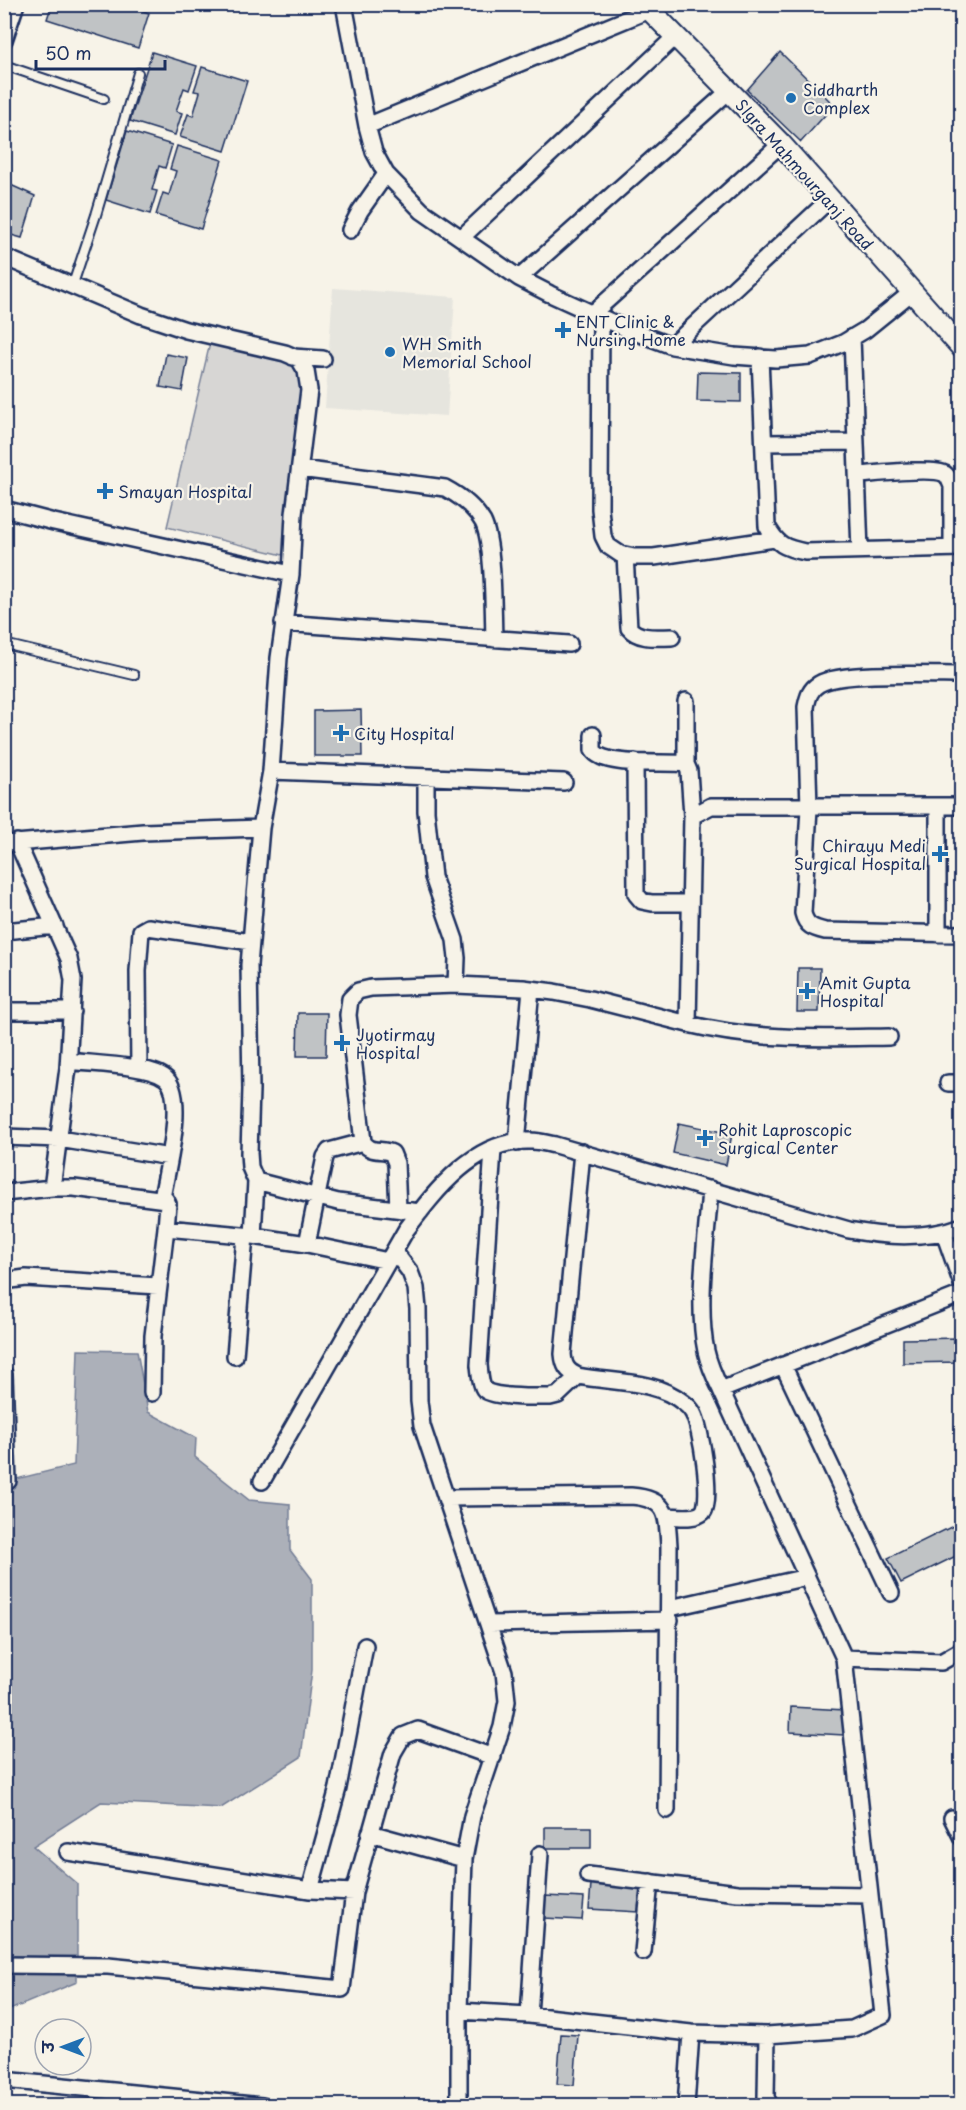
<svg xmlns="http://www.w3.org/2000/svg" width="966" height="2110" viewBox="0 0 966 2110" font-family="'Playpen Sans','Playpen Sans Deva',sans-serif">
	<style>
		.built { fill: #e6e5de }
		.green { fill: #d7d6d4; stroke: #798299; stroke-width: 1.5 }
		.water { fill: #acb0b9; stroke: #727c95; stroke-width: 1.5 }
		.building { fill: #c0c3c5; stroke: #1b2f5e; stroke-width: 1.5 }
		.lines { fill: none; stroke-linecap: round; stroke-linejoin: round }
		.service-casing { stroke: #1b2f5e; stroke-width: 12 }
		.minor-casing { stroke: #1b2f5e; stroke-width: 20 }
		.tertiary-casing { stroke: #1b2f5e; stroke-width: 24 }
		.service { stroke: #f7f3e8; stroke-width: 8 }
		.minor { stroke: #f7f3e8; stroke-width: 15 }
		.tertiary { stroke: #f7f3e8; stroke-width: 20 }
		.poi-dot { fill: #1f6fb2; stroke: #f7f3e8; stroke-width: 2 }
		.labels { text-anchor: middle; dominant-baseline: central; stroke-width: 4.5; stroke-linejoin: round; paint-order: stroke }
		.poi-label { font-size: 16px; fill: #1b2f5e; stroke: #f7f3e8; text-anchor: start }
		.street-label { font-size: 16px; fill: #1b2f5e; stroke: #f7f3e8 }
	</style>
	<rect width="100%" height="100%" fill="#f7f3e8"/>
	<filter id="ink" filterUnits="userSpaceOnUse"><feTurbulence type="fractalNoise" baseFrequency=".0167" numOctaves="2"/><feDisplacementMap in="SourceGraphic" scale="12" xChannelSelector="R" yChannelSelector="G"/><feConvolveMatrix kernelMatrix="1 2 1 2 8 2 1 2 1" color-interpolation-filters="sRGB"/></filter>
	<g filter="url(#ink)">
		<path class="built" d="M 333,288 L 455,297 L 447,416 L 325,408 Z"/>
		<path class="green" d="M 210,343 L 293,364 L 304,385 L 283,555 L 167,527 Z"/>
		<path class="water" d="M 78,1350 L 137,1351 L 148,1412 L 196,1438 L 195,1457 L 249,1500 L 290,1504 L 290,1550 L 312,1579 L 312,1670 L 301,1757 L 221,1808 L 101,1802 L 33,1846 L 77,1884 L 77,1982 L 5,2012 L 4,1482 L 74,1465 Z"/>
		<path class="building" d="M 52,4 L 124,4 L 149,13 L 138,48 L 47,19 Z
			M 152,52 L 197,66 L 189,90 L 184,88 L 176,111 L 182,113 L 175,135 L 130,121 Z
			M 780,52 L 834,105 L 801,142 L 747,90 Z
			M 202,67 L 247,81 L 225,151 L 180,137 L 188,114 L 193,116 L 200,92 L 194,91 Z
			M 127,131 L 172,145 L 165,168 L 159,166 L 152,190 L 157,191 L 150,214 L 106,200 Z
			M 177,146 L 222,160 L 201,229 L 156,215 L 163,193 L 169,195 L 176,171 L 170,169 Z
			M 4,182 L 35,196 L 22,238 L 4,233 Z
			M 166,354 L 188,358 L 182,391 L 160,387 Z
			M 698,372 L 741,373 L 741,402 L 697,401 Z
			M 361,710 L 362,756 L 314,756 L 314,711 Z
			M 798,968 L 820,968 L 819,1012 L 797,1012 Z
			M 298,1013 L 327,1013 L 326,1056 L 297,1056 Z
			M 679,1123 L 732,1134 L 726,1165 L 673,1153 Z
			M 961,1338 L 961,1362 L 903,1363 L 903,1339 Z
			M 953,1526 L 962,1544 L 962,1553 L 901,1583 L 888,1558 Z
			M 791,1707 L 845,1710 L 844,1735 L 790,1732 Z
			M 545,1827 L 591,1827 L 591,1848 L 545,1848 Z
			M 591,1884 L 640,1887 L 638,1912 L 589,1909 Z
			M 545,1896 L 584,1898 L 582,1920 L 544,1918 Z
			M 561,2034 L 578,2035 L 574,2085 L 557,2084 Z"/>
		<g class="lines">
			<defs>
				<path id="service" d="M 4,65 L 104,99
					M 72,287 L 96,215 L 138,73
					M 4,644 L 134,675"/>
				<path id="minor" d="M 344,4 L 367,126 L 374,152 L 386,174 L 422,211 L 519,278 L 550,294 L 629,330 L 672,346 L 734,356 L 776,359 L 810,356 L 843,343 L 865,330 L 912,292
					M 4,40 L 16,4
					M 367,126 L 649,10
					M 350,230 L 360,211 L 386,174
					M 461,238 L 675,37
					M 4,257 L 141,315 L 186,330 L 285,353 L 299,359 L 306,371 L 309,390 L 294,514 L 291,574 L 279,658 L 271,771 L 261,828 L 249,965 L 251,1089 L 249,1153 L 250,1167 L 256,1181 L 338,1202 L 420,1212
					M 519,278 L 729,91
					M 592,314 L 781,144
					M 601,318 L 600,509 L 603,536 L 608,546 L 620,554 L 634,557 L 654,557 L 774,539
					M 852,337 L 860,551
					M 672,346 L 830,199
					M 293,357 L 323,359
					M 760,357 L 767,526 C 777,545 785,548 805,552 L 962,548
					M 764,443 L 856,442
					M 300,469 L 445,488 C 460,496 474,506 483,522 C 494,544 493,611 494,639
					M 858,475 C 874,474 933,467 945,474 C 949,477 950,482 952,486 L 952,548
					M 4,509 L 54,522 L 291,574
					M 625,555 L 629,628 C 639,640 658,637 672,637
					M 283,623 L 569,644
					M 962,675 C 932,675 841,671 819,684 C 810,689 808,697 806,707 L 809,808 L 803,913 C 806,926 813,928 825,931 L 962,934
					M 686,701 L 686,764
					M 593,735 L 593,750 C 604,768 665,761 686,764 L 689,771 L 692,816
					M 635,762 L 636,894 L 642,901 L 652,903 L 689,903
					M 271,771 L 564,782
					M 426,777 L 426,811 L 433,877 L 455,940 L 457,958 L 456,985
					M 938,806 L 938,934
					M 17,842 L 69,959 L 73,980 L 68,1068 L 52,1188
					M 4,844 L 143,832 L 261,828
					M 4,931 L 55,926
					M 4,1011 L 72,1011
					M 688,1024 C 757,1041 819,1038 889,1037
					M 69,1061 C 91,1064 147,1065 164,1077 C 188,1093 166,1173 162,1198
					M 139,1069 L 138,971 L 141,931 L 148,927 L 251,942
					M 948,1083 L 962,1083
					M 4,1137 L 59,1139 L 170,1157
					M 517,1143 L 531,989
					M 493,1149 L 479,1365 C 480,1372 480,1383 484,1389 C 490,1398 538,1397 550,1397 L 558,1395 L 578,1376
					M 582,1152 L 563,1354 C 564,1366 567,1371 578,1376 C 612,1383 655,1379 684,1403 C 687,1405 691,1409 693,1413 C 701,1427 713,1500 703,1512 C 695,1520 677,1516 667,1516
					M 710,1189 C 707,1238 696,1303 706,1351 C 709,1365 715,1378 721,1390
					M 4,1193 L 52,1188 L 74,1188 L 166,1200 L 168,1204 L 166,1228 L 153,1336 L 152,1393
					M 398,1209 L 396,1163 L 392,1153 C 381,1148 371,1154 363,1142 L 348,1015 L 350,999 L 358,991 L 371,988 L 456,985 L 523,988 L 554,992 L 590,999 L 688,1024 L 692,816 L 711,806 L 962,806
					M 166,1228 L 253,1236 L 307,1244 L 388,1261
					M 944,1233 L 962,1284
					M 253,1236 L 256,1181
					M 307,1244 L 325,1157 L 329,1151 L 363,1142
					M 394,1251 L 410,1272 L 416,1288 L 418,1309 L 419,1401 L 422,1426 L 504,1672 L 507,1701 L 502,1727 L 472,1816 L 464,1859 L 459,2011
					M 4,1281 L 26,1278 L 158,1286
					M 235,1356 L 245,1236
					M 783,1365 L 891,1593
					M 4,1374 L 8,1481
					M 262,1481 L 406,1230 C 436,1190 476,1138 532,1141 C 540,1141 548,1144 555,1145 L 849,1230 C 886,1237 926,1240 962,1226
					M 447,1498 L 631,1496 C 668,1499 667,1514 669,1546 L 667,1810
					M 670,1608 L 807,1577
					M 489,1624 L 670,1620
					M 844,1658 L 941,1662 L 962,1650
					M 952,1818 L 962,1838
					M 370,1833 L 464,1859
					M 68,1852 L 310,1890 L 338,1788 L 365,1646
					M 588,1875 L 738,1893 L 869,1895
					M 310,1890 L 354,1892
					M 643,1952 L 650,1882
					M 4,1965 L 108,1966 L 342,1989 L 354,1892 L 393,1753 L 403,1736 L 418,1730 L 493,1757
					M 529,2015 L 540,1854
					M 767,2035 L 766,2097 L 770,2106
					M 4,2080 L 262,2106
					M 459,2106 L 459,2011 L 529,2015 L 691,2033 L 767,2035 L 852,2029 L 883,2015 L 844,1658 L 721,1390 L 962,1294
					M 686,2106 L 691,2033"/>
				<path id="tertiary" d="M 644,4 L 781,144 L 962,348"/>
			</defs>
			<use href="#service" class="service-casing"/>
			<use href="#minor" class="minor-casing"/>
			<use href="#tertiary" class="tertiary-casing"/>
			<use href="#service" class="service"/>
			<use href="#minor" class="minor"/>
			<use href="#tertiary" class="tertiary"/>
		</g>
	</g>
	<g class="poi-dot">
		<circle cx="791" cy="98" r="6"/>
		<path d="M560 321h6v6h6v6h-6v6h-6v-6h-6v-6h6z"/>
		<circle cx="390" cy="352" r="6"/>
		<path d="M102 482h6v6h6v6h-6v6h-6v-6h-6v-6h6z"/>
		<path d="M338 724h6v6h6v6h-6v6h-6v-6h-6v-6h6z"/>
		<path d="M937 845h6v6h6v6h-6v6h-6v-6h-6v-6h6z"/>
		<path d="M804 982h6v6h6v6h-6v6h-6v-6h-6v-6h6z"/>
		<path d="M339 1034h6v6h6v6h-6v6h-6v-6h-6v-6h6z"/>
		<path d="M702 1129h6v6h6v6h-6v6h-6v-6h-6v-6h6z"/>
	</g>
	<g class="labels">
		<g class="poi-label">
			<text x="803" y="89">Siddharth<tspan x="803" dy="18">Complex</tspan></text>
			<text x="576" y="321">ENT Clinic &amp;<tspan x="576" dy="18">Nursing Home</tspan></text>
			<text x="402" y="343">WH Smith<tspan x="402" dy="18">Memorial School</tspan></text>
			<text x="118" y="491">Smayan Hospital</text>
			<text x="354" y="733">City Hospital</text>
			<text x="926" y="845" text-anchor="end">Chirayu Medi<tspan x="926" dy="18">Surgical Hospital</tspan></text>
			<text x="820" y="982">Amit Gupta<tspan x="820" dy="18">Hospital</tspan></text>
			<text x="356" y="1034">Jyotirmay<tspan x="356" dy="18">Hospital</tspan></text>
			<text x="718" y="1129">Rohit Laproscopic<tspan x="718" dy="18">Surgical Center</tspan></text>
		</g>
		<g class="street-label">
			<text transform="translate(805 174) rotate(48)">SIgra Mahmourganj Road</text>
		</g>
	</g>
	<rect width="966" height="2110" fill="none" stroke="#f7f3e8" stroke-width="24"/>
	<rect x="12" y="12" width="942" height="2086" fill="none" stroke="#1b2f5e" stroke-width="2" filter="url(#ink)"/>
	<g transform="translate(63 2047) rotate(270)"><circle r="28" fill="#f7f3e8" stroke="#9fa5b1" stroke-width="1.5"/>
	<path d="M0-4.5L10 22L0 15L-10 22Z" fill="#1f6fb2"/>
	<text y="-9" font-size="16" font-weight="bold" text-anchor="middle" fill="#1b2f5e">उ</text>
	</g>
	<path d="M36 60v9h129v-9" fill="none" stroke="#1b2f5e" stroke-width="3"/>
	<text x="45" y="60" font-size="18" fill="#1b2f5e" stroke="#f7f3e8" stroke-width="4.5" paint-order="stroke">50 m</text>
</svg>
